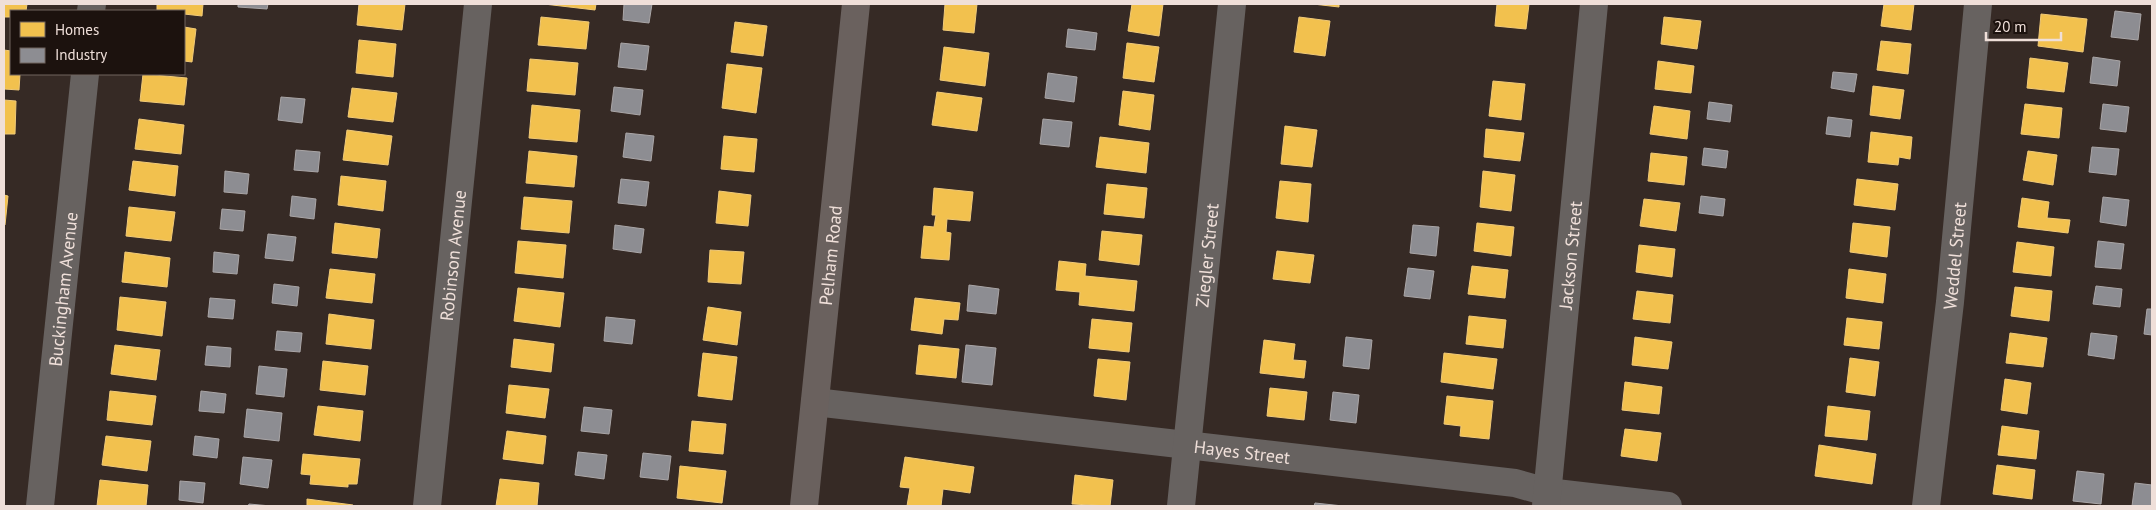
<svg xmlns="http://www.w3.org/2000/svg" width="2156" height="510" viewBox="0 0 2156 510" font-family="'PT Sans',sans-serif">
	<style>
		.homes { fill: #f2c14e; stroke: #f1ca78 }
		.industry { fill: #8d8d92; stroke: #aaa6a7 }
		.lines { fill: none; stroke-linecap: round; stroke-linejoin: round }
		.minor { stroke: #676260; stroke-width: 28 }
		.major { stroke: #6a615e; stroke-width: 28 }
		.labels { text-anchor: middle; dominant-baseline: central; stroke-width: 5; stroke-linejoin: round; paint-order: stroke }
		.street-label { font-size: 18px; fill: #efdfd9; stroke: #1c120e }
	</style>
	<rect width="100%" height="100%" fill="#362a25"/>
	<path class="homes" d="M 4,4 L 27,4 L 26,11 L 11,11 L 11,17 L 4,17 Z
		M 157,4 L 203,4 L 202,16 L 184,14 L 184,11 L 157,10 Z
		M 359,4 L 405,4 L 402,30 L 357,25 Z
		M 544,4 L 596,4 L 595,10 Z
		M 945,4 L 977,4 L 974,33 L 943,30 Z
		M 1132,4 L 1163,4 L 1159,36 L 1128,31 Z
		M 1313,4 L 1339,4 L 1339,7 Z
		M 1497,4 L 1529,4 L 1526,29 L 1495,26 Z
		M 1884,4 L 1914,4 L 1911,30 L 1881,26 Z
		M 2041,14 L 2087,19 L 2083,52 L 2038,46 Z
		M 541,17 L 589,22 L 586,49 L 538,45 Z
		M 1299,17 L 1330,21 L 1325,56 L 1294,52 Z
		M 1664,17 L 1701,21 L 1697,49 L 1661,44 Z
		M 735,22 L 767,26 L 763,56 L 731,52 Z
		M 184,27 L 196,29 L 192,62 L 184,61 Z
		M 359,40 L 396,44 L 393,77 L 356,73 Z
		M 1881,41 L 1911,44 L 1908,74 L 1877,70 Z
		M 1127,43 L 1159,47 L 1154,82 L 1123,78 Z
		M 944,47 L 989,53 L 985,86 L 940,80 Z
		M 4,50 L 11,51 L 11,74 L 20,74 L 19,90 L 4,89 Z
		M 2030,58 L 2068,63 L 2064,92 L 2027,88 Z
		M 530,59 L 578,63 L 575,95 L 527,91 Z
		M 1658,61 L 1694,66 L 1691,93 L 1655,89 Z
		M 727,64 L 762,68 L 756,113 L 722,108 Z
		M 143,74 L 187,78 L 184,105 L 140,101 Z
		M 1493,81 L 1525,84 L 1521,120 L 1489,116 Z
		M 1873,86 L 1904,90 L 1900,119 L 1870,115 Z
		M 352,88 L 397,93 L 393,122 L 348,117 Z
		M 1123,91 L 1154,95 L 1150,130 L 1119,125 Z
		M 937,92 L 982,98 L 977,131 L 932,125 Z
		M 4,100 L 16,101 L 15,134 L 4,134 Z
		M 2025,104 L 2062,108 L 2059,138 L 2021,134 Z
		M 532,105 L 580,110 L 577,142 L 529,138 Z
		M 1654,106 L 1690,111 L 1687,139 L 1650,134 Z
		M 139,119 L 184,125 L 181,154 L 135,149 Z
		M 1285,126 L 1317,130 L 1312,167 L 1281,164 Z
		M 1486,129 L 1524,133 L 1520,161 L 1484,157 Z
		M 347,130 L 392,136 L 388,165 L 343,160 Z
		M 1871,132 L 1912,137 L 1910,159 L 1899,157 L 1898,165 L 1868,162 Z
		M 724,136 L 757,139 L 754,172 L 721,169 Z
		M 1100,137 L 1149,143 L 1146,173 L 1096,167 Z
		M 529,151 L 577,156 L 574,187 L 526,183 Z
		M 2028,151 L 2057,155 L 2053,185 L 2023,180 Z
		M 1651,153 L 1687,157 L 1684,185 L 1648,181 Z
		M 133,161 L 178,166 L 175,196 L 129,190 Z
		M 1483,171 L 1515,175 L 1511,211 L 1480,207 Z
		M 341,176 L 386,181 L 383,211 L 338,205 Z
		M 1857,179 L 1898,184 L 1895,210 L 1854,205 Z
		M 1280,181 L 1311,184 L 1308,222 L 1276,218 Z
		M 1107,184 L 1147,188 L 1144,218 L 1104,214 Z
		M 934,188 L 973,192 L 970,221 L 947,219 L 946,232 L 951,233 L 949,260 L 921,258 L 924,226 L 934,227 L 936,215 L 932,215 Z
		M 719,191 L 751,195 L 748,226 L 716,223 Z
		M 4,195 L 8,196 L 5,225 L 4,225 Z
		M 524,197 L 572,201 L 569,233 L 521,229 Z
		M 2022,198 L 2049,202 L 2047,218 L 2070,220 L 2068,233 L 2018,227 Z
		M 1644,199 L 1680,203 L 1676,231 L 1640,226 Z
		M 129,207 L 175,212 L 171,241 L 126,236 Z
		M 335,223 L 380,229 L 377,258 L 332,253 Z
		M 1477,223 L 1514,227 L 1511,256 L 1474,251 Z
		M 1853,223 L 1890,227 L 1887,257 L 1850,252 Z
		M 1102,231 L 1142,235 L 1139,265 L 1099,260 Z
		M 518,241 L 566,245 L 563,278 L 515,273 Z
		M 2017,242 L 2054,247 L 2051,276 L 2013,272 Z
		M 1639,245 L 1675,249 L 1672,277 L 1636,272 Z
		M 710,250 L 744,252 L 741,284 L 708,282 Z
		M 1277,251 L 1314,255 L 1310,283 L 1273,279 Z
		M 125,252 L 170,258 L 167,287 L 122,282 Z
		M 1059,261 L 1086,264 L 1085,276 L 1137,281 L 1134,311 L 1079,305 L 1080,292 L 1056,290 Z
		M 1472,266 L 1508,270 L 1505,298 L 1468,294 Z
		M 330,269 L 375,274 L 372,303 L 326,298 Z
		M 1849,269 L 1886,274 L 1883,303 L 1846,298 Z
		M 2015,287 L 2052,291 L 2049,321 L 2011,316 Z
		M 518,288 L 564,293 L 560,327 L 514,321 Z
		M 1637,291 L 1673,295 L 1670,323 L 1633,319 Z
		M 120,297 L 166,302 L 162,336 L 117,330 Z
		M 915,298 L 960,303 L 958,320 L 944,319 L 942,334 L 911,330 Z
		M 708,307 L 741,312 L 737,345 L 703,340 Z
		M 329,314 L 374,320 L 371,349 L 326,344 Z
		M 1469,316 L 1506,320 L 1503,348 L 1466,344 Z
		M 1847,318 L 1882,322 L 1879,349 L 1844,345 Z
		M 1092,319 L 1132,323 L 1129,352 L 1089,348 Z
		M 2010,333 L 2047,338 L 2043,367 L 2006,363 Z
		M 1635,337 L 1672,342 L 1668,369 L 1632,365 Z
		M 514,339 L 554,344 L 551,372 L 511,367 Z
		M 1264,340 L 1295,344 L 1293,360 L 1306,361 L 1304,378 L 1260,373 Z
		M 115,345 L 160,350 L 156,380 L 111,374 Z
		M 919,345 L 959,349 L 956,378 L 916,374 Z
		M 703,353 L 737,357 L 732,400 L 698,396 Z
		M 1444,353 L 1497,359 L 1493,389 L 1441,382 Z
		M 1850,358 L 1879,362 L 1875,396 L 1846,392 Z
		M 1098,359 L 1130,362 L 1126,400 L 1094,396 Z
		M 323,361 L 368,366 L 365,395 L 320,390 Z
		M 2005,379 L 2031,383 L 2027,414 L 2001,410 Z
		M 1625,382 L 1662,387 L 1659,414 L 1622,410 Z
		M 509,385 L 549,389 L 545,418 L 506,413 Z
		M 1270,388 L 1307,392 L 1304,420 L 1267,416 Z
		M 110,391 L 156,396 L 152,425 L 107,420 Z
		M 1447,396 L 1493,401 L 1489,439 L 1460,436 L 1461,426 L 1444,424 Z
		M 318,406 L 363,411 L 360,441 L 314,435 Z
		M 1828,406 L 1870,411 L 1867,440 L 1825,436 Z
		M 692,421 L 726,424 L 723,454 L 689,451 Z
		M 2002,426 L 2039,431 L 2036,459 L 1998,455 Z
		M 1625,429 L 1661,433 L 1657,461 L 1621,456 Z
		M 507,431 L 546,436 L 543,464 L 503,459 Z
		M 106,436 L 151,441 L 147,471 L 102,465 Z
		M 1819,445 L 1876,454 L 1872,484 L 1815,476 Z
		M 303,454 L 360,459 L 357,484 L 348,484 L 348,487 L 310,484 L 311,475 L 301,474 Z
		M 905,457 L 974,467 L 970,493 L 943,489 L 941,506 L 907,506 L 910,488 L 900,487 Z
		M 1997,465 L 2035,470 L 2032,499 L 1993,494 Z
		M 680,466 L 726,471 L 722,503 L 677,498 Z
		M 1075,475 L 1113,480 L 1110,506 L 1072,504 Z
		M 500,479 L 539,483 L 537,506 L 496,506 Z
		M 100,480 L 148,485 L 146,506 L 97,506 Z
		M 307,499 L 353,505 L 353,506 L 307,506 Z"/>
	<path class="industry" d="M 238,4 L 268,4 L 267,9 L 238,7 Z
		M 624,4 L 652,4 L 649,23 L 623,20 Z
		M 2115,11 L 2141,14 L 2138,40 L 2111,37 Z
		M 1068,29 L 1097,33 L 1095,50 L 1066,47 Z
		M 621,43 L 649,46 L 646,70 L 618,67 Z
		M 2093,57 L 2120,61 L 2117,86 L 2090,83 Z
		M 1833,72 L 1857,74 L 1854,92 L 1831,88 Z
		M 1048,73 L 1077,77 L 1074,102 L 1045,98 Z
		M 614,87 L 643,90 L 640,115 L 611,111 Z
		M 281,97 L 305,99 L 302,123 L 278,120 Z
		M 1709,102 L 1732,105 L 1730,122 L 1707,119 Z
		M 2103,104 L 2129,107 L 2126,132 L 2100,129 Z
		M 1828,117 L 1852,120 L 1850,137 L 1826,134 Z
		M 1043,119 L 1072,122 L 1069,147 L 1040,144 Z
		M 626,133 L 654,136 L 651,161 L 623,157 Z
		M 2092,147 L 2119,149 L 2116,175 L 2089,172 Z
		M 1704,148 L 1728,151 L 1726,168 L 1702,165 Z
		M 296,150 L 320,152 L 318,172 L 294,170 Z
		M 225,171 L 249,174 L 247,194 L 224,192 Z
		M 621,179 L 649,182 L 646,206 L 618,203 Z
		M 292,196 L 316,199 L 314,219 L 290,216 Z
		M 1701,196 L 1725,199 L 1723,216 L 1699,213 Z
		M 2103,197 L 2129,200 L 2126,226 L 2100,222 Z
		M 222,209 L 245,211 L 243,231 L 220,229 Z
		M 615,225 L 644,229 L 641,253 L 613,249 Z
		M 1413,225 L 1439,227 L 1436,256 L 1410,253 Z
		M 268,234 L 296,237 L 293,261 L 265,258 Z
		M 2098,241 L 2124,244 L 2121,269 L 2095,267 Z
		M 214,252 L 239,255 L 237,274 L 213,272 Z
		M 1408,268 L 1434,271 L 1430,299 L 1404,296 Z
		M 274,284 L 299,287 L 297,306 L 272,303 Z
		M 969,285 L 999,289 L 996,314 L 967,311 Z
		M 2096,286 L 2122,289 L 2120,307 L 2093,304 Z
		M 210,298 L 235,300 L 233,319 L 208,317 Z
		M 2147,309 L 2152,309 L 2152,335 L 2144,334 Z
		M 606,317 L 635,320 L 632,344 L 604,341 Z
		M 277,331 L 302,333 L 300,352 L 275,350 Z
		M 2091,333 L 2117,336 L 2114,359 L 2088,355 Z
		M 1346,337 L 1372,340 L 1369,369 L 1343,366 Z
		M 966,345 L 996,348 L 992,385 L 962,382 Z
		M 207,346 L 231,348 L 230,367 L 205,365 Z
		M 259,366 L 287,369 L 284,397 L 256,394 Z
		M 201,391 L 226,394 L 224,413 L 199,411 Z
		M 1333,392 L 1359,395 L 1356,423 L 1330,420 Z
		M 584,407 L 612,410 L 609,434 L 581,431 Z
		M 247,409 L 282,413 L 279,441 L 244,437 Z
		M 195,436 L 219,439 L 217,458 L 193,455 Z
		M 578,452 L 607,455 L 604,479 L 575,475 Z
		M 643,453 L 671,456 L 668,480 L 640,477 Z
		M 243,457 L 272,460 L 268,488 L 240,484 Z
		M 2077,471 L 2104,474 L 2101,504 L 2073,501 Z
		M 180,481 L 205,483 L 203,503 L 179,500 Z
		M 2135,483 L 2152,485 L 2152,506 L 2132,506 Z
		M 1315,503 L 1343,506 L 1314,506 Z
		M 249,504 L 271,506 L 248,506 Z"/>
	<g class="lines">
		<g class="minor">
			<path d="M 91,11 L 92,4"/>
			<path id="s1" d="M 815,402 L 1515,483 L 1547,492 L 1668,506"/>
			<path id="s2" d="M 40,506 L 85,74"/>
			<path id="s3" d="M 427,506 L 478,4"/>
			<path id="s4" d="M 1181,506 L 1232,4"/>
			<path id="s5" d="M 1546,506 L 1594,4"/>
			<path id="s6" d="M 1926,506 L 1950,302 L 1978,4"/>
		</g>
		<path class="major" id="s7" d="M 804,506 L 856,4"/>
	</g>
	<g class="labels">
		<g class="street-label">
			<text stroke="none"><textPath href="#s3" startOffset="252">Robinson Avenue</textPath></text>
			<text stroke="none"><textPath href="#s7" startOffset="252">Pelham Road</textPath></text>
			<text stroke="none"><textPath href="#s4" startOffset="252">Ziegler Street</textPath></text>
			<text stroke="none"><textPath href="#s5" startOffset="252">Jackson Street</textPath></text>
			<text stroke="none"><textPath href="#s6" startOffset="252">Weddel Street</textPath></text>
			<text stroke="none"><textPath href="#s2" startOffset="218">Buckingham Avenue</textPath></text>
			<text stroke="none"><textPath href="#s1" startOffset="430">Hayes Street</textPath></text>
		</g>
	</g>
	<rect width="2156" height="510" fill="none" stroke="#efdfd9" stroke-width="10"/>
	<rect x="10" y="10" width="175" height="65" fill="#1c120e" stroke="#70645f"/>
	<rect x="20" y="22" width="25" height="15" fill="#f2c14e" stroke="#70645f"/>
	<text x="55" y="35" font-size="15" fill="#efdfd9">Homes</text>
	<rect x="20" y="48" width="25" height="15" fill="#8d8d92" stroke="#70645f"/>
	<text x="55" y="60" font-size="15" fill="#efdfd9">Industry</text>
	<path d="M1986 32v8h75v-8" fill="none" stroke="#efdfd9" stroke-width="2.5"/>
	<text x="1994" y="32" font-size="15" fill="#efdfd9" stroke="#1c120e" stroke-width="4" paint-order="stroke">20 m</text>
</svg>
